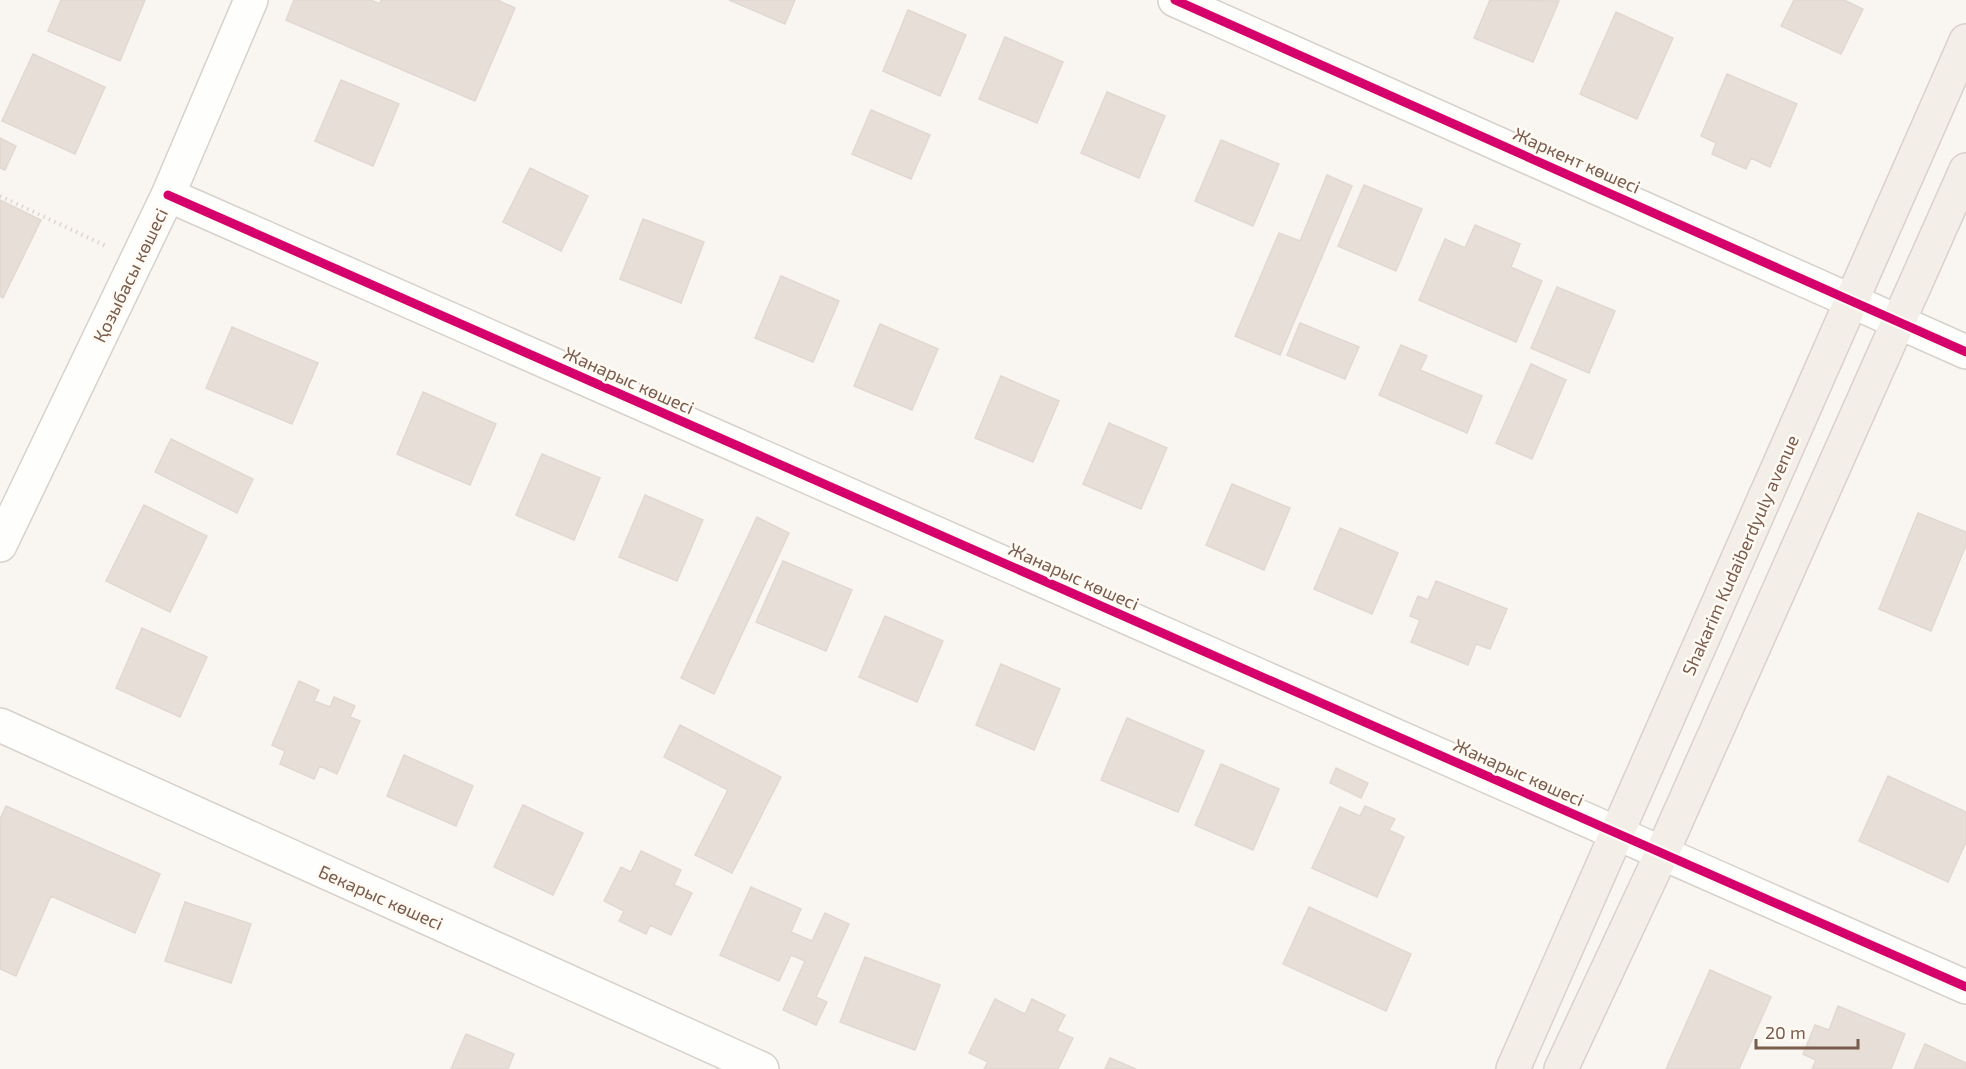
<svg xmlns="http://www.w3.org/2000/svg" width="1966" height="1069" viewBox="0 0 1966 1069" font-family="'Exo 2',sans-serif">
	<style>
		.building { fill: #e6ded7; stroke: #e2d8d2; stroke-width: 1.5 }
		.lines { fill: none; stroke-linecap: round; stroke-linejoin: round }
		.minor-casing { stroke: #d7d1cb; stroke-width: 36 }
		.major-casing { stroke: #dad1cc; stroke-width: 36 }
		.path { stroke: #dcd5d0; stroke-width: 4; stroke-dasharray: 1.5 4.5; stroke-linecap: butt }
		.minor { stroke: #fefefd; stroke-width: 33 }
		.major { stroke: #f3eee8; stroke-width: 33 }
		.cycleway-casing { stroke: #fffaf3; stroke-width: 13 }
		.cycleway { stroke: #d6006c; stroke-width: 9 }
		.labels { text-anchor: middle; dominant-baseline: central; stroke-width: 5; stroke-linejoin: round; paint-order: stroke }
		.street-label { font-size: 18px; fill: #7a5c4d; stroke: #fffaf3 }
	</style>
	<rect width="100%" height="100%" fill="#f9f5f0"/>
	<path class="building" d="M 61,0 L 145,0 L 120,61 L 48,31 Z
		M 294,0 L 371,0 L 380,4 L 381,0 L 497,0 L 515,8 L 475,101 L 286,20 Z
		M 729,0 L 795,0 L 785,24 Z
		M 1490,0 L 1559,1 L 1533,62 L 1474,38 Z
		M 1794,0 L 1844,0 L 1863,9 L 1841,54 L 1781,26 Z
		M 908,10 L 966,35 L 940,96 L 883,71 Z
		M 1616,12 L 1673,38 L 1637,119 L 1580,94 Z
		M 1005,37 L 1063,62 L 1037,123 L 979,99 Z
		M 33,54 L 105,87 L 75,154 L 2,121 Z
		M 1727,74 L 1797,104 L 1770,167 L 1751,158 L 1746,169 L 1712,154 L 1716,143 L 1701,136 Z
		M 341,80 L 399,104 L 373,166 L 315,141 Z
		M 1107,92 L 1165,116 L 1139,178 L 1081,153 Z
		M 871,110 L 930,135 L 911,179 L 852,154 Z
		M 0,138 L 16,146 L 5,170 L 0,168 Z
		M 1221,140 L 1279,164 L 1253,226 L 1195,201 Z
		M 530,168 L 588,196 L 561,251 L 503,222 Z
		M 1327,175 L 1352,186 L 1280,355 L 1235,336 L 1279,233 L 1300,241 Z
		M 1364,185 L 1422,209 L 1396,271 L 1338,246 Z
		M 0,200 L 41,220 L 3,298 L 0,296 Z
		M 643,219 L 704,242 L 681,303 L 620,279 Z
		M 1475,225 L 1520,244 L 1511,267 L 1542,281 L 1516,342 L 1419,300 L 1445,239 L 1465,248 Z
		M 781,276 L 839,301 L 813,362 L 755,338 Z
		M 1557,287 L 1615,311 L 1589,373 L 1531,348 Z
		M 1300,323 L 1359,347 L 1345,379 L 1287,355 Z
		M 880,324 L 938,349 L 912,410 L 854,386 Z
		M 232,327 L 318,363 L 292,424 L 206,388 Z
		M 1401,345 L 1427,356 L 1420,370 L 1482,396 L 1467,433 L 1379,395 Z
		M 1531,364 L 1566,380 L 1532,459 L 1496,443 Z
		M 1001,376 L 1059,401 L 1033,462 L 975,438 Z
		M 423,392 L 496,424 L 470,485 L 397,454 Z
		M 1109,423 L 1167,448 L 1141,509 L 1083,484 Z
		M 171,439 L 253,479 L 237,513 L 155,472 Z
		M 542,454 L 600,478 L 574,540 L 516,515 Z
		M 1232,484 L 1290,508 L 1264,570 L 1206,545 Z
		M 645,495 L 703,520 L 677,581 L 619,557 Z
		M 144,505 L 207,536 L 170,612 L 106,581 Z
		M 1918,513 L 1966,532 L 1966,545 L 1931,631 L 1879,609 Z
		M 757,517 L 789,533 L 714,694 L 681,678 Z
		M 1340,528 L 1398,553 L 1372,614 L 1314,589 Z
		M 783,561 L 852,590 L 826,651 L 756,622 Z
		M 1436,581 L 1507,609 L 1490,649 L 1476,644 L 1468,665 L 1411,642 L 1420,620 L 1410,616 L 1418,596 L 1428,600 Z
		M 885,616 L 943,641 L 917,702 L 859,677 Z
		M 142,628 L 207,657 L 180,717 L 116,688 Z
		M 1001,664 L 1060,689 L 1034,750 L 976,725 Z
		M 299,681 L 319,690 L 314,701 L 330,707 L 334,697 L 355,706 L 350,717 L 360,721 L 337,774 L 320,766 L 314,779 L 280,764 L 285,751 L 272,745 Z
		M 1127,718 L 1204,751 L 1178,812 L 1101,780 Z
		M 680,725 L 781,777 L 732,873 L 695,855 L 728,790 L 664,757 Z
		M 404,755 L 473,786 L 456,826 L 387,796 Z
		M 1221,764 L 1279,789 L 1253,850 L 1195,825 Z
		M 1336,768 L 1368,783 L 1361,798 L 1330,783 Z
		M 1888,776 L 1966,812 L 1966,842 L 1948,882 L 1859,841 Z
		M 523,805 L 583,833 L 553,895 L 494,867 Z
		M 6,806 L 160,874 L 135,933 L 51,896 L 16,976 L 0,969 L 0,819 Z
		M 1365,806 L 1395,819 L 1389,830 L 1404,837 L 1377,897 L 1312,868 L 1340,807 L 1360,816 Z
		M 641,851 L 681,870 L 674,885 L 692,893 L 671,935 L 650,925 L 646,934 L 619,921 L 624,911 L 604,901 L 621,867 L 631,872 Z
		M 751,887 L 801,909 L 791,932 L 812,941 L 825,913 L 849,924 L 816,997 L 827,1002 L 816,1025 L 783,1010 L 805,961 L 791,955 L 779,981 L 720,955 Z
		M 185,902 L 251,924 L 231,983 L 165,961 Z
		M 1309,907 L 1411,954 L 1386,1011 L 1283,964 Z
		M 865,957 L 940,985 L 915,1050 L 840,1022 Z
		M 1710,970 L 1771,997 L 1739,1069 L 1666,1069 Z
		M 995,999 L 1025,1014 L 1032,999 L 1065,1015 L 1057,1031 L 1073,1038 L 1058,1069 L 984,1069 L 988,1062 L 969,1053 Z
		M 1838,1006 L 1905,1034 L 1891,1069 L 1812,1069 L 1816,1060 L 1803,1054 L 1815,1025 L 1829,1030 Z
		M 466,1034 L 514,1054 L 508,1069 L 451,1069 Z
		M 1925,1044 L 1966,1063 L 1966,1069 L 1914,1069 Z
		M 1110,1058 L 1136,1069 L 1105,1069 Z"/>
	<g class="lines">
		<defs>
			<path id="minor" d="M 1175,0 L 1966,352
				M 168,195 L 1966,987
				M 0,545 L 168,195 L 251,0
				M 0,725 L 762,1069"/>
			<path id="major" d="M 1513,1069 L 1966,41
				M 1561,1069 L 1662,853 L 1966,170"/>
		</defs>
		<use href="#minor" class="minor-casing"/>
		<use href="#major" class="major-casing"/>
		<path class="path" d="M 0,196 L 108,247"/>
		<use href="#minor" class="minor"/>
		<use href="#major" class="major"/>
		<defs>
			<path id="cycleway" d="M 1175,0 L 1966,352
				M 168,195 L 1966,987"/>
		</defs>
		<use href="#cycleway" class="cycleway-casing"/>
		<use href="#cycleway" class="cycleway"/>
	</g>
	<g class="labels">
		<g class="street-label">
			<text transform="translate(1577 160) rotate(24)">Жаркент көшесі</text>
			<text transform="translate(130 275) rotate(-64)">Қозыбасы көшесі</text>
			<text transform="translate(629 380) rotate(24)">Жанарыс көшесі</text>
			<text transform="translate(1740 555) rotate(-66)">Shakarim Kudaiberdyuly avenue</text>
			<text transform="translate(1074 576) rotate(24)">Жанарыс көшесі</text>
			<text transform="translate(1519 772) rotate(24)">Жанарыс көшесі</text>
			<text transform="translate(381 897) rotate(24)">Бекарыс көшесі</text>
		</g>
	</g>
	<path d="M1756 1039v9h102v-9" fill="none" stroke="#7a5c4d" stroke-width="3"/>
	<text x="1765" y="1039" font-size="18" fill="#7a5c4d" stroke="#fffaf3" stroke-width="4.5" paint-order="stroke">20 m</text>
</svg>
